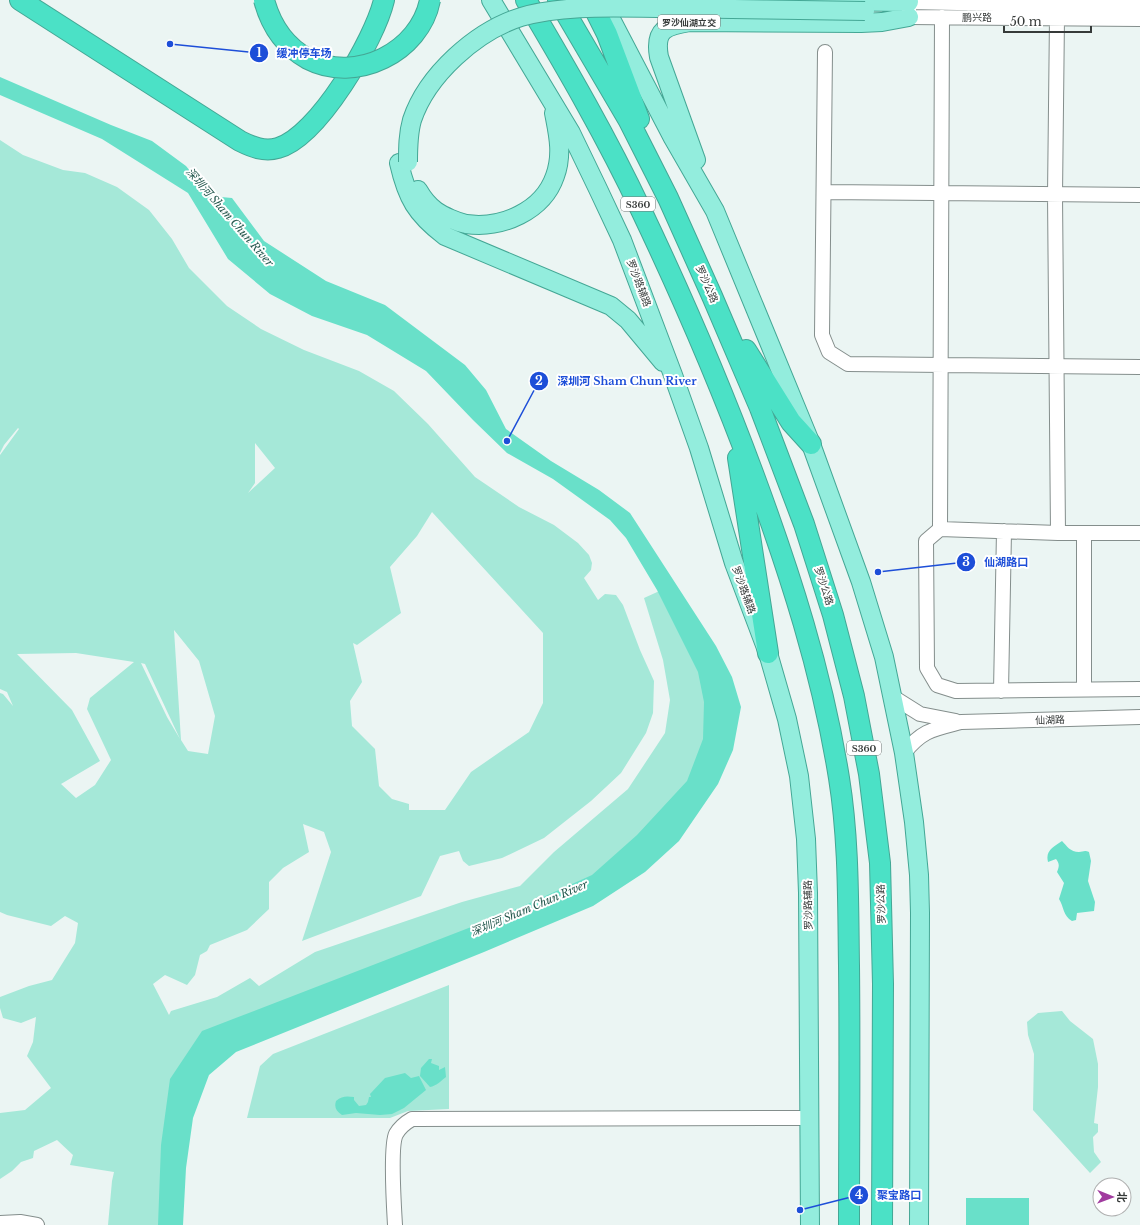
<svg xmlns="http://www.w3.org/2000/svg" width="1140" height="1225" viewBox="0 0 1140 1225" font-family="'Libre Baskerville','Noto Sans SC',serif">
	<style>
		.green { fill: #a5e8d8; fill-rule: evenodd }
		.water { fill: #69e0c9 }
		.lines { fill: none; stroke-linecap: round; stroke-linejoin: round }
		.minor-casing { stroke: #848e8c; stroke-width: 16 }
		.major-casing { stroke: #44a795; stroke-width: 20 }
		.highway-casing { stroke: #44a795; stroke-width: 22 }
		.minor { stroke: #fff; stroke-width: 14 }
		.major { stroke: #93eddd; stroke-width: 18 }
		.highway { stroke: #4be1c6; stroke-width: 20 }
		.major-bridge-casing { stroke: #44a795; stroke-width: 20; stroke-linecap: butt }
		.highway-bridge-casing { stroke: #44a795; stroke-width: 22; stroke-linecap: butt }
		.major-bridge { stroke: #93eddd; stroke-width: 18 }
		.highway-bridge { stroke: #4be1c6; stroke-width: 20 }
		.labels { text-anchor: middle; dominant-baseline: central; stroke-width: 4; stroke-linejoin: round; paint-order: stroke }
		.shield { fill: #fff; stroke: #727574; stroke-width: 1 }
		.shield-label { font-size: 9px; font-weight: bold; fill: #363a39 }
		.street-label { font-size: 10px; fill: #363a39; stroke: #fff }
		.water-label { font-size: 11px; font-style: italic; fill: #25584e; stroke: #fff }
		.leader { fill: none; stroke: #1d4ed8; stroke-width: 1.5 }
		.callout-dot { fill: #1d4ed8; stroke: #fff; stroke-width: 1.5 }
		.mark-label { font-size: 12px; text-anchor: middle; font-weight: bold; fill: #fff }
		.callout-label { font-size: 11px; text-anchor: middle; font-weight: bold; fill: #1d4ed8; stroke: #fff; stroke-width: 4; stroke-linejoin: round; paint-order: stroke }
	</style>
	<rect width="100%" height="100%" fill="#ebf5f3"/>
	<path class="green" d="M 0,140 L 23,155 L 63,170 L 85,173 L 117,187 L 149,210 L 172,239 L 189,268 L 227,306 L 261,329 L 304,350 L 359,371 L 394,391 L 428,424 L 475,477 L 519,507 L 554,525 L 578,543 L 589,555 L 592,563 L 591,570 L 584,578 L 598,600 L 605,594 L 616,595 L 623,605 L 640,650 L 654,681 L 653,713 L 646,733 L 621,773 L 591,801 L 544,838 L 502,858 L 469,866 L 463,861 L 459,851 L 440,856 L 421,896 L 302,941 L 331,852 L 324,832 L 303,824 L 309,852 L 283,868 L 269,882 L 269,909 L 247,930 L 210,945 L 207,951 L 200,955 L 195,975 L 187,985 L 165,975 L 153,984 L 169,1015 L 171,1011 L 217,997 L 250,978 L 259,986 L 315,952 L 462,902 L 520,886 L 554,852 L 628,789 L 665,733 L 670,700 L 663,660 L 644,598 L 666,588 L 726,723 L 698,790 L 601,887 L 221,1033 L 178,1092 L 168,1225 L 108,1225 L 112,1181 L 114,1172 L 70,1165 L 73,1155 L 57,1140 L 34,1151 L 33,1158 L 21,1162 L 12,1171 L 0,1179 L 0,1113 L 25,1110 L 51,1088 L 27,1056 L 33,1042 L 36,1017 L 21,1023 L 3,1018 L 0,1008 L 0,997 L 29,986 L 52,980 L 75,943 L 78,923 L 65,916 L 51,926 L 7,915 L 0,912 L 0,693 L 3,694 L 13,706 L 7,692 L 0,689 L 0,455 L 19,429 L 18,428 L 4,445 L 0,453 ZM 255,443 L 275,468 L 248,493 L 255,483 ZM 432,512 L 543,633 L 543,703 L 529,732 L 471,772 L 445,810 L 409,810 L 409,804 L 392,799 L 379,786 L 375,749 L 352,726 L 350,701 L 362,682 L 353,643 L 357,645 L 401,613 L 390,567 L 417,536 ZM 174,630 L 199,661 L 215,716 L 208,754 L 188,751 L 181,740 ZM 76,653 L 134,662 L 90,698 L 87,709 L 111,760 L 95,785 L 76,798 L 61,784 L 100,761 L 72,710 L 17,654 ZM 141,663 L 145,664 L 180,739 L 167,717 Z
		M 449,985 L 449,1109 L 408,1111 L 390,1118 L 247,1118 L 260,1066 L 273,1054 Z
		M 1062,1011 L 1070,1021 L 1093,1039 L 1098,1064 L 1098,1087 L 1094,1123 L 1098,1124 L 1098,1132 L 1093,1137 L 1094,1152 L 1101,1162 L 1090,1173 L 1033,1110 L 1034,1054 L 1028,1035 L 1027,1022 L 1038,1013 Z"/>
	<path class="water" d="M 0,77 L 111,125 L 152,141 L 186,166 L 210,196 L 232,198 L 264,241 L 326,281 L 385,305 L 465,365 L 486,390 L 506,429 L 551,461 L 599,490 L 630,513 L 716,646 L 732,677 L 741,707 L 733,750 L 718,784 L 679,841 L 645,872 L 593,906 L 484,952 L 236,1052 L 209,1075 L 193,1118 L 186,1168 L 183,1225 L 158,1225 L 161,1145 L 170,1079 L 202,1031 L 510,912 L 592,875 L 637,835 L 687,781 L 703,739 L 704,702 L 698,672 L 657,590 L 626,538 L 610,520 L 553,479 L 507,453 L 473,420 L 426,371 L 367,335 L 312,316 L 270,294 L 228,259 L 188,193 L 102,139 L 0,95 Z
		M 1062,841 C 1067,846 1070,852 1079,852 C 1083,852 1084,850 1089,852 L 1091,861 L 1088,881 L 1095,902 L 1094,911 L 1077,913 L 1076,920 L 1072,921 C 1063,916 1064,907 1059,899 L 1064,883 L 1057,872 C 1059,867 1060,864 1056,859 L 1048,862 C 1045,850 1054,847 1062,841 Z
		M 429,1059 L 432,1059 L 431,1063 L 439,1066 L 439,1070 L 445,1067 L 446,1077 C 441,1081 436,1086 430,1087 L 420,1076 L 421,1068 Z
		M 405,1073 L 411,1078 L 419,1076 L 426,1090 L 404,1108 L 392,1114 L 380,1115 L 356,1113 L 342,1115 C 336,1111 334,1107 336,1101 C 342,1096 346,1096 354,1097 L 354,1100 L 359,1106 L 366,1105 L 368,1102 L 369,1097 L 371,1097 L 370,1094 L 385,1078 Z
		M 966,1198 L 1029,1198 L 1029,1225 L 966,1225 Z"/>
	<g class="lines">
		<defs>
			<path id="minor" d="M 909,2 L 1140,7
				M 909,6 L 909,17 L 1140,19
				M 1057,17 L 1055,195 L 1058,533
				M 825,52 L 822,335 L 829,352 L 848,364 L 1140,367
				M 824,192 L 1140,195
				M 940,529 L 942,17
				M 1140,533 L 1058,533 L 940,529 L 926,541 L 927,668 L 937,685 L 956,691 L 1140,689
				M 1084,689 L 1084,534
				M 1001,691 L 1004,531
				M 893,697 L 920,714 L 956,721
				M 904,753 C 922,730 934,729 961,722 L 1140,717
				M 0,1223 L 20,1222 L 37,1225
				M 395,1225 C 394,1208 390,1146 396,1134 C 400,1127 405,1123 412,1119 L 810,1118"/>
			<path id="major" d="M 491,0 L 571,133 L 598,189 L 622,240 L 673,375 L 699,448 L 734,563 L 768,653 L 787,719 L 799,776 L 806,839 L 808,893 L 810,1225
				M 601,0 L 673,138 L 715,211 L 811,444 L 861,582 L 884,657 L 904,753 L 914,822 L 919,875 L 920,913 L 919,1225
				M 726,0 L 909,2
				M 696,160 L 659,57 C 654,29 666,26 690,22 L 861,23 L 882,22 L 909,17
				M 399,163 C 407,198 416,214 445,236 L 611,306 L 628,320 L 663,362
				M 418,190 C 422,197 429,206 436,211 C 443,216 457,222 466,224 C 502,229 543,211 555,176 C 563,154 558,134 554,113"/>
			<path id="highway" d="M 20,0 L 240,141 C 252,147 264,152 278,148 C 318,137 375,39 384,0
				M 526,0 C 567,69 607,138 641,210 C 682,296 720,384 753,473 C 790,573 822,672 839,778 C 849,840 848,903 849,966 C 850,1052 849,1139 849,1225
				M 558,0 L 629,121 L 668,198 L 712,296 L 760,408 L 804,524 L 833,615 L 854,696 L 869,774 L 880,863 L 883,984 L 882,1225
				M 590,0 L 607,34 L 639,119
				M 746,350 L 791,422 L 811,444
				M 738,458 L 768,653"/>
		</defs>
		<use href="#minor" class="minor-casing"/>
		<use href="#major" class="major-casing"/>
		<use href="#highway" class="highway-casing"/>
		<use href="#minor" class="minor"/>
		<use href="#major" class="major"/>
		<use href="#highway" class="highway"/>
		<defs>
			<path id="major-bridge" d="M 408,162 C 408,148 408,134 412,120 C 427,75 476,31 521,17 C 564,4 623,8 668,8 C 734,9 799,10 865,11"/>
			<path id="highway-bridge" d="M 264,0 C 271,26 284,46 308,59 C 356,84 420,52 430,0"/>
		</defs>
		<use href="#major-bridge" class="major-bridge-casing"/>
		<use href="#highway-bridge" class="highway-bridge-casing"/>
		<use href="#major-bridge" class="major-bridge"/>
		<use href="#highway-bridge" class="highway-bridge"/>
	</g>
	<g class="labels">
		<g class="shield">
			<rect x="658" y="15" width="62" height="14" rx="3"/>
			<rect x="621" y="197" width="34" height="14" rx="3"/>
			<rect x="847" y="741" width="34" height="14" rx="3"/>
		</g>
		<g class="shield-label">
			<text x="689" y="22">罗沙仙湖立交</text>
			<text x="638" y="204">S360</text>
			<text x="864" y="748">S360</text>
		</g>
		<g class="street-label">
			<text x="977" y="17">鹏兴路</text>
			<text transform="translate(639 283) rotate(69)">罗沙路辅路</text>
			<text transform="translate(707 284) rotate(66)">罗沙公路</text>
			<text transform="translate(824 586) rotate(72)">罗沙公路</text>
			<text transform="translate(744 590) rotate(70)">罗沙路辅路</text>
			<text transform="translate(1050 720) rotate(-2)">仙湖路</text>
			<text transform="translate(881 904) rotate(-92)">罗沙公路</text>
			<text transform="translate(808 905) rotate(-91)">罗沙路辅路</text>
		</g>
		<g class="water-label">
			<text transform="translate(230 217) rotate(49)">深圳河 Sham Chun River</text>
			<text transform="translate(529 908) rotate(-23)">深圳河 Sham Chun River</text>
		</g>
	</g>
	<path class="leader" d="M170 44L259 53M507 441L539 381M878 572L966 562M800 1210L859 1195"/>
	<g class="callout-dot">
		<circle cx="170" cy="44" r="4"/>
		<circle cx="507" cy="441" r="4"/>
		<circle cx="878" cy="572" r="4"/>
		<circle cx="800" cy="1210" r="4"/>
		<circle cx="259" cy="53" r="10"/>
		<circle cx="539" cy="381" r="10"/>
		<circle cx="966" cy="562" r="10"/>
		<circle cx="859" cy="1195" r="10"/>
	</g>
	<g class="mark-label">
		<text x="259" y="57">1</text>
		<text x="539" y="385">2</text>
		<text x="966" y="566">3</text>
		<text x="859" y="1199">4</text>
	</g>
	<g class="callout-label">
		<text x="304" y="57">缓冲停车场</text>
		<text x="627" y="385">深圳河 Sham Chun River</text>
		<text x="1006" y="566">仙湖路口</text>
		<text x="899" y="1199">聚宝路口</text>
	</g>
	<g transform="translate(1112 1197) rotate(91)"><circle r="19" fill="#ffffff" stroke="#afb0b0"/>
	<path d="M0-3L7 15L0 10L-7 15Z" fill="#a13b9f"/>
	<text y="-6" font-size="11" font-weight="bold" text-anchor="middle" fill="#363a39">北</text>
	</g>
	<path d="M1004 26v6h87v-6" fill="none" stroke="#363a39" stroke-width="2"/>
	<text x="1010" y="26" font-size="12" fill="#363a39" stroke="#ffffff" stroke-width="3" paint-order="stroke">50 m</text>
</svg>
